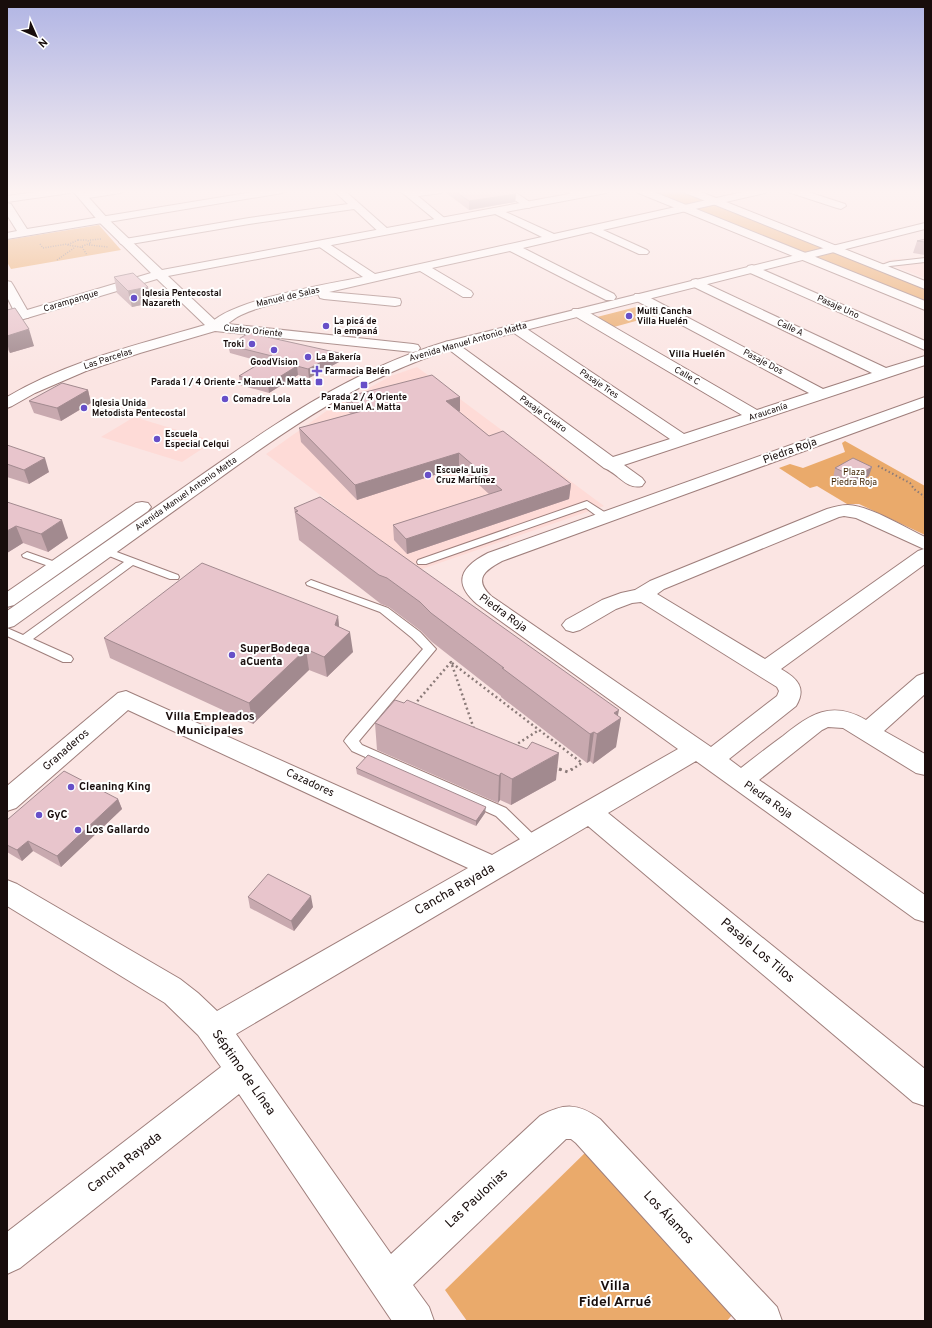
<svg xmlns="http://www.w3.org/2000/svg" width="932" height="1328" viewBox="0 0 932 1328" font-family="Overpass,sans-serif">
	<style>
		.built { fill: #fedbd7 }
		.green { fill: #eaaa6b }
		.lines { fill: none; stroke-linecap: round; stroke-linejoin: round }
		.service-casing { stroke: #9f7f7c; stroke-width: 2 }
		.minor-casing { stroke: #9f7f7c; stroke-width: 2 }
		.tertiary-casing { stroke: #9f7f7c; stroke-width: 2 }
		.primary-casing { stroke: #9f7f7c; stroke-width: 2 }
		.path-far3 { stroke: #8b7b79; stroke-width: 1.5; stroke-dasharray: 1 1.5; stroke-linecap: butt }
		.path-far2 { stroke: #8b7b79; stroke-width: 2; stroke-dasharray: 1.5 2.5; stroke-linecap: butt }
		.path-far1 { stroke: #8b7b79; stroke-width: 2.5; stroke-dasharray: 2 3; stroke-linecap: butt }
		.path { stroke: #8b7b79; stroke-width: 3; stroke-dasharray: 2.5 4; stroke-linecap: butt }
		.service { fill: #fff; fill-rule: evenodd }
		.minor { fill: #fff; fill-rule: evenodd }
		.tertiary { fill: #fff; fill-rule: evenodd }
		.primary { fill: #fff; fill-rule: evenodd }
		.wall { fill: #c8a9af }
		.shaded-wall { fill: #a28a8f }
		.building { fill: #e8c5cc; stroke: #a28a8f }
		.poi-dot { fill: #674fc8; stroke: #fff; stroke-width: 1.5 }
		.labels { text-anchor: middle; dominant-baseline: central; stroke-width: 4; stroke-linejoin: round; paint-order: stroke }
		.far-poi-label { font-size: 9px; font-weight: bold; fill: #180d0c; stroke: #fff; text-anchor: start }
		.far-street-label { font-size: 9px; fill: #180d0c; stroke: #fff }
		.far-park-label { font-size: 9px; fill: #432707; stroke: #fff }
		.far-neighbourhood-label { font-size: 10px; font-weight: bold; fill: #180d0c; stroke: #fff }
		.street-label { font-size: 11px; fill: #180d0c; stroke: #fff }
		.poi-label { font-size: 11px; font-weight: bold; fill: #180d0c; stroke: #fff; text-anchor: start }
		.neighbourhood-label { font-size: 12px; font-weight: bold; fill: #180d0c; stroke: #fff }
		.near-street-label { font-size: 13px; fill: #180d0c; stroke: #fff }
		.near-neighbourhood-label { font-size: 14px; font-weight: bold; fill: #180d0c; stroke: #fff }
	</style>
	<rect width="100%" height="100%" fill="#fbe5e3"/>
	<path class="built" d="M 925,257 L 925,278 L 883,262 L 894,259 L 916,259 Z
		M 417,367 L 604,506 L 419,570 L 266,454 L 328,410 L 391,376 Z
		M 134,417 L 214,441 L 182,462 L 101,437 Z"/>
	<path class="green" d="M 645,190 L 678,190 L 818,245 L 925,288 L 925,302 Z
		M 99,225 L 121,250 L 11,269 L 7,262 L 7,240 Z
		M 644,305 L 661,314 L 614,327 L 597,317 Z
		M 845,441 L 925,486 L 925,535 L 859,504 L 847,504 L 817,486 L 810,488 L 779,468 L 790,464 L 803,468 L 845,452 L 842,443 Z
		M 590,1148 L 736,1310 L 727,1321 L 467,1321 L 445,1290 Z"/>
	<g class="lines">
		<defs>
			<path id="service" d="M 925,258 L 925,262 L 890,266 L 879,269 L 876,267 L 890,262 Z
				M 587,501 L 609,515 L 610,517 L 609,519 L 601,519 L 586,508 L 426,564 L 418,564 L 417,562 L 418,560 Z
				M 106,548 L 178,575 L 179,577 L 178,579 L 170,579 L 133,565 L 33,639 L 71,656 L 73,659 L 71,662 L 63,662 L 7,636 L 7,628 L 23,635 L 124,562 L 102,553 L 101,551 Z
				M 27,552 L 61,564 L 62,566 L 57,569 L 23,557 L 22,555 Z
				M 311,580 L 388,608 L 420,632 L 436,649 L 359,741 L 362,745 L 506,808 L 539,840 L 541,844 L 539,848 L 534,850 L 529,848 L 496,816 L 352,751 L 344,741 L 346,738 L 423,649 L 412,638 L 380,612 L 307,585 L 306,583 Z"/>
			<path id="minor" d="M 50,190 L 75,190 L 70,193 L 7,202 L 7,196 Z
				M 102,190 L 125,190 L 120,193 L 82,199 L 77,196 L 82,193 Z
				M 265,190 L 287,190 L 282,193 L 7,239 L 7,233 L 17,231 L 7,215 L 7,203 L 11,204 L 27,229 Z
				M 333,190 L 344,190 L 389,230 L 391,232 L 389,234 L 381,234 L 354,209 L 249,224 L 125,245 L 121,244 L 119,242 L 121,240 L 125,239 L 249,218 L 348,204 Z
				M 399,190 L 446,190 L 441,193 L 418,196 L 448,221 L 443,224 L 439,223 Z
				M 500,190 L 512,190 L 534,205 L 529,208 L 525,207 Z
				M 564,190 L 577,190 L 584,195 L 579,198 Z
				M 752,190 L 770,190 L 765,193 L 603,230 L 647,250 L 649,252 L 647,254 L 639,254 L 591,232 L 523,248 L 614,294 L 616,297 L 614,300 L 606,300 L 510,251 L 432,268 L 471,291 L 473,294 L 471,297 L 463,297 L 420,271 L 329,292 L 395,298 L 400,299 L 401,302 L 400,305 L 395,306 L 324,299 L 320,298 L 318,294 C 293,300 265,304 241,315 C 231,319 221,333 209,330 L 207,327 C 226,300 328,284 363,277 L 318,246 L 316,244 L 318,242 L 326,242 L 375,274 L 542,237 L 493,213 L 492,211 L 497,208 L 554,234 Z
				M 787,190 L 802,190 L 845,204 L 846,206 L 841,209 L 837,208 L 788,192 Z
				M 752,265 L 925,341 L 925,350 L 748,272 L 746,269 L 748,266 Z
				M 696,279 L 886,368 L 925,356 L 925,365 L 624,465 L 642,478 L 645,482 L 642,486 C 626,490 618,473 604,468 L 443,345 L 445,342 L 450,341 L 455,342 L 613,457 L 670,439 L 511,331 L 509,328 L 511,325 L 521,325 L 684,434 L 742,415 L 573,315 L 571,312 L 573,309 L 583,309 L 757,410 L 809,393 L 635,300 L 633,297 L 635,294 L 643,294 L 823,389 L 872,373 L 692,286 L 690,283 L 692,280 Z
				M 7,281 L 11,282 L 13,285 L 30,315 L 28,318 L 18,318 L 16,315 L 7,297 Z
				M 925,397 L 925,407 L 502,561 C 485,570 473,579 491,596 L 711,747 L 777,696 L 779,691 L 777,687 L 641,602 L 632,603 L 616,609 L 580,630 L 573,632 L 566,630 L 562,625 L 566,620 L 602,600 L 621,593 L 635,590 L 650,581 L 827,509 C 834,507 841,505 848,505 C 870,506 904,527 925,537 L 925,564 L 781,669 C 797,678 807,688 796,706 L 729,759 L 741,768 C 755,757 769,746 783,736 C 811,714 831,700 866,720 L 917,676 L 925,673 L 925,694 L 884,731 L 925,754 L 925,775 L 916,773 L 843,728 L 828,727 L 822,730 L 759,780 L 925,895 L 925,922 L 915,919 L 696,761 L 608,813 L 925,1069 L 925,1106 L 913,1102 L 588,826 L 236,1034 L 391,1254 L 540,1116 C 564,1103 578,1103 600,1119 L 777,1307 L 782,1321 L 737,1321 L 576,1143 L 571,1139 L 566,1139 L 413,1285 L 429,1307 L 434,1321 L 392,1321 L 239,1094 L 20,1268 L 7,1274 L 7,1232 L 221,1067 L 198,1035 L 165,1003 L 7,906 L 7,880 L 17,884 L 180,979 L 198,993 L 217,1011 L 468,868 L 128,710 L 16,808 L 7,811 L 7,786 L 118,693 L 126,691 L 492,855 L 678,749 L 477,604 C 452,582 461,567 488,553 ZM 844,516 L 856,518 L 924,549 L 918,551 L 765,659 L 657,594 L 664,589 L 839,517 Z"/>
			<path id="tertiary" d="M 72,190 L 82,190 L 108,219 L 162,270 L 590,190 L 611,190 L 606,193 L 168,276 L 218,323 L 413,344 L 418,345 L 420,348 L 418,351 L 413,352 L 215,331 L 140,353 L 86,371 L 35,393 L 12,406 L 7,408 L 7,397 C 68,361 137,345 205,325 L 157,279 L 7,324 L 7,316 L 151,273 L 100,223 Z
				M 635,190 L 649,190 L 925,301 L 925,310 L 636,192 Z
				M 682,190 L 696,190 L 925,281 L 925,289 L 683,192 Z"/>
			<path id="primary" d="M 925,223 L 925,229 L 455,348 C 355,379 282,433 199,493 C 137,537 76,582 14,626 L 7,628 L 7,611 C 68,568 129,526 190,483 C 273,425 347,372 445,342 Z
				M 142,502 L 148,503 L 151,507 L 148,511 L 14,605 L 7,607 L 7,592 L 136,503 Z"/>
		</defs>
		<use href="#service" class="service-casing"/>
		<use href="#minor" class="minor-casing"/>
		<use href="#tertiary" class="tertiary-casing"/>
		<use href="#primary" class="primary-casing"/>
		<path class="path-far3" d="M 78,240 L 87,240 L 91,243 L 80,247 L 67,245 Z
			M 90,240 L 101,239
			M 40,244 L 43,248 L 67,244
			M 89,245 L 108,247
			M 82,247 L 87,255
			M 57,260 L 74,248"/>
		<path class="path-far2" d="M 878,466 L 910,483 L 914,489 L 925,497"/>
		<path class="path-far1" d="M 452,663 L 582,763 L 571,770
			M 414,705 L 451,662 L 474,729
			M 514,746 L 539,730
			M 555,768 L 562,770"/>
		<path class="path" d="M 559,769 L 568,772 L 572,769"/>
		<use href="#service" class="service"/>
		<use href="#minor" class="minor"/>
		<use href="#tertiary" class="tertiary"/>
		<use href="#primary" class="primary"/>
	</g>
	<path class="wall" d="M 445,190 L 510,190 L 516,194 L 515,202 L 469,210 L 445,192 Z
		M 925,239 L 925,255 L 913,253 L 917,241 Z
		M 114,277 L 148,287 L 151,303 L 132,307 L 117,293 Z
		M 7,310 L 34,346 L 10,353 L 7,348 Z
		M 228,345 L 339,362 L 309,378 L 298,375 L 269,393 L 240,385 L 239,376 L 262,362 L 230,353 Z
		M 88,390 L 91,403 L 61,421 L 34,413 L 29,401 Z
		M 346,397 L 460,397 L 460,411 L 459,412 L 489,436 L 571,484 L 569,499 L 407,554 L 394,540 L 393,525 L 489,494 L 459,467 L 357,500 L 301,442 L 299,428 L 351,414 L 347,411 Z
		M 7,445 L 49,472 L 29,484 L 7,477 Z
		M 835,468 L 869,476 L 852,487 L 833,478 Z
		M 7,502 L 68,538 L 48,552 L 23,543 L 7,553 Z
		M 294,508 L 618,716 L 616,747 L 593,764 L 590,761 L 587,763 L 501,697 L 501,696 L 432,642 L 421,631 L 389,607 L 381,604 L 299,540 Z
		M 338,616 L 339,627 L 353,652 L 327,677 L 309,670 L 253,724 L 110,658 L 104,638 Z
		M 375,723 L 556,780 L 511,805 L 500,800 L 498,803 L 377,750 Z
		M 356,768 L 485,813 L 476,826 L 357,774 Z
		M 118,799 L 122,809 L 61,867 L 33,851 L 22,861 L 7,852 L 7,820 Z
		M 248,897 L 313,907 L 294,931 L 250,908 Z"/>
	<path class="shaded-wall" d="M 516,194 L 515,202 L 469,210 L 469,201 Z
		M 148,287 L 151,303 L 132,307 L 128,291 Z
		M 29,329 L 34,346 L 10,353 L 7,343 L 7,336 Z
		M 339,353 L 339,362 L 309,378 L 308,369 Z
		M 297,366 L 298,375 L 269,393 L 268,384 Z
		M 88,390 L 91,403 L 61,421 L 57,408 Z
		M 460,397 L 460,411 L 446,415 L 446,401 Z
		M 459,453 L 459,467 L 357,500 L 355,485 Z
		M 45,458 L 49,472 L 29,484 L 24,470 Z
		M 872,467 L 869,476 L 852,487 L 855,477 Z
		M 571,484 L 569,499 L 407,554 L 406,539 Z
		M 62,520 L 68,538 L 48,552 L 41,534 Z
		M 16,526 L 23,543 L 7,553 L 7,531 Z
		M 338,616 L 340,636 L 350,632 L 353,652 L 327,677 L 324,657 Z
		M 306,649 L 309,670 L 253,724 L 249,703 Z
		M 619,710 L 617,720 L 621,718 L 616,747 L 593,764 L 597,734 L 614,713 Z
		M 594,732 L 590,761 L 587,763 L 590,734 Z
		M 559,753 L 556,780 L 511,805 L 512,779 Z
		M 501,773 L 500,800 L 498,803 L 499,776 Z
		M 118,799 L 122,809 L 61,867 L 57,856 Z
		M 486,807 L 485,813 L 476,826 L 476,821 Z
		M 28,841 L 33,851 L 22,861 L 17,850 Z
		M 311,896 L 313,907 L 294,931 L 291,921 Z"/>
	<path class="building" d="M 453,190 L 510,190 L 516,194 L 469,201 Z
		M 925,239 L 925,242 L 917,241 Z
		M 133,273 L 148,287 L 128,291 L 114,277 Z
		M 15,308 L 29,329 L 7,336 L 7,310 Z
		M 249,333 L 339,353 L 308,369 L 297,366 L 268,384 L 239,376 L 272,356 L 228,345 Z
		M 432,375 L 460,397 L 446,401 L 489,436 L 503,431 L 571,484 L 406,539 L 393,525 L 502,490 L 459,453 L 355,485 L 299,428 L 362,411 L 346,397 Z
		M 62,383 L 88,390 L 57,408 L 29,401 Z
		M 7,445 L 45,458 L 24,470 L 7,464 Z
		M 853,458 L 872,467 L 855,477 L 835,468 Z
		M 320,497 L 619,710 L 614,713 L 621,718 L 597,734 L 594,732 L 590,734 L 502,668 L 504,668 L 431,613 L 420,602 L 387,578 L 379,575 L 295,512 L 298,511 L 294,508 Z
		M 7,502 L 62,520 L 41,534 L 16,526 L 7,531 Z
		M 202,563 L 338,616 L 335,625 L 350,632 L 324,657 L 306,649 L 249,703 L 104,638 Z
		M 395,700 L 404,703 L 407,700 L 527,749 L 532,742 L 559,753 L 512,779 L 501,773 L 499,776 L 375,723 Z
		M 368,755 L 486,807 L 476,821 L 356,768 Z
		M 64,771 L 118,799 L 57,856 L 28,841 L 17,850 L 7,845 L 7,820 Z
		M 268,874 L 311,896 L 291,921 L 248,897 Z"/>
	<linearGradient id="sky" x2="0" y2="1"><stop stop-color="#b1b5e4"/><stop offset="0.51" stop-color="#fdf3f2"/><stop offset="1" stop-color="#fdf3f2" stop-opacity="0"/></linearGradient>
	<rect width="932" height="376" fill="url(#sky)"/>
	<g class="poi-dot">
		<circle cx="134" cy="298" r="4"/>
		<circle cx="629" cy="316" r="4"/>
		<circle cx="326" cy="326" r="4"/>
		<circle cx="252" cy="344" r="4"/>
		<circle cx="274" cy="350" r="4"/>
		<circle cx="308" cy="357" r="4"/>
		<path d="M315 365h4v4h4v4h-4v4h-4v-4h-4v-4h4z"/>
		<rect x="315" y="378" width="8" height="8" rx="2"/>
		<rect x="360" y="381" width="8" height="8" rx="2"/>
		<circle cx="225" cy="399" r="4"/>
		<circle cx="84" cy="408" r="4"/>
		<circle cx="157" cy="439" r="4"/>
		<circle cx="428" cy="475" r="4"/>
		<circle cx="232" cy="655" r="4"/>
		<circle cx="71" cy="787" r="4"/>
		<circle cx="39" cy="815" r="4"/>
		<circle cx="78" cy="830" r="4"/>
	</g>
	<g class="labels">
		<g class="far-poi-label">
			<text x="142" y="293">Iglesia Pentecostal<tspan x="142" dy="10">Nazareth</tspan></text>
			<text x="637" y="311">Multi Cancha<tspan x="637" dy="10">Villa Huelén</tspan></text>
			<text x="334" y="321">La picá de<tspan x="334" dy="10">la empaná</tspan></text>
			<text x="244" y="344" text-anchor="end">Troki</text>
			<text x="316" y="357">La Bakería</text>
			<text x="274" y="362" text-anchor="middle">GoodVision</text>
			<text x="325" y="371">Farmacia Belén</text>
			<text x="311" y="382" text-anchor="end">Parada 1 / 4 Oriente - Manuel A. Matta</text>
			<text x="364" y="397" text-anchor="middle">Parada 2 / 4 Oriente<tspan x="364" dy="10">- Manuel A. Matta</tspan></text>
			<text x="233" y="399">Comadre Lola</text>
			<text x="92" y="403">Iglesia Unida<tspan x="92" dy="10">Metodista Pentecostal</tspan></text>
			<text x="165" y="434">Escuela<tspan x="165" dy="10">Especial Celqui</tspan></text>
			<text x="436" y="470">Escuela Luis<tspan x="436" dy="10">Cruz Martínez</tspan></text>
		</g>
		<g class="far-street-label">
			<text transform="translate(288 297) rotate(-13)">Manuel de Salas</text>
			<text transform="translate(71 301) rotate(-17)">Carampangue</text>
			<text transform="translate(838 307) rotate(24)">Pasaje Uno</text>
			<text transform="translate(790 328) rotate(25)">Calle A</text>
			<text transform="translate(253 331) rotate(6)">Cuatro Oriente</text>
			<text transform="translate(468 342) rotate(-16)">Avenida Manuel Antonio Matta</text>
			<text transform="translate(108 359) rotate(-18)">Las Parcelas</text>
			<text transform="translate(763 362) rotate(28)">Pasaje Dos</text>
			<text transform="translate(687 376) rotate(30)">Calle C</text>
			<text transform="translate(599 384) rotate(34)">Pasaje Tres</text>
			<text transform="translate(768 412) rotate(-18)">Araucanía</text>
			<text transform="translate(543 414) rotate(36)">Pasaje Cuatro</text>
			<text transform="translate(186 494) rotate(-35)">Avenida Manuel Antonio Matta</text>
		</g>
		<g class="far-park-label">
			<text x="854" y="472">Plaza<tspan x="854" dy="10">Piedra Roja</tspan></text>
		</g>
		<g class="far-neighbourhood-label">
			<text x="697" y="354">Villa Huelén</text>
		</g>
		<g class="street-label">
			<text transform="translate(790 451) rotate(-20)">Piedra Roja</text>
			<text transform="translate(503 613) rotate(36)">Piedra Roja</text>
			<text transform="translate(66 750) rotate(-41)">Granaderos</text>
			<text transform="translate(310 783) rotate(25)">Cazadores</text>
			<text transform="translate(768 800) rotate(35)">Piedra Roja</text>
		</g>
		<g class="poi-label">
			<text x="240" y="649">SuperBodega<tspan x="240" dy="13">aCuenta</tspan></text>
			<text x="79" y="787">Cleaning King</text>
			<text x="47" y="815">GyC</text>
			<text x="86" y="830">Los Gallardo</text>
		</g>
		<g class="neighbourhood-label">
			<text x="210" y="717">Villa Empleados<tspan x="210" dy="14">Municipales</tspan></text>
		</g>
		<g class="near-street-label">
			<text transform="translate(455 890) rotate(-30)">Cancha Rayada</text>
			<text transform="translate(757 951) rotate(40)">Pasaje Los Tilos</text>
			<text transform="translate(243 1073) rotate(55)">Séptimo de Línea</text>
			<text transform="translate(125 1163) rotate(-38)">Cancha Rayada</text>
			<text transform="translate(477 1199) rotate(-43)">Las Paulonias</text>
			<text transform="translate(668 1218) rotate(47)">Los Álamos</text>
		</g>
		<g class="near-neighbourhood-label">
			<text x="615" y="1286">Villa<tspan x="615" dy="16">Fidel Arrué</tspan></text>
		</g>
	</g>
	<rect width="932" height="1328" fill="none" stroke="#180d0c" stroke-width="16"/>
	<g transform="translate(36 36) rotate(135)" stroke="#ffffff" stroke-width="3" paint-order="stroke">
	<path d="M0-3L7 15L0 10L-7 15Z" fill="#180d0c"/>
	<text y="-6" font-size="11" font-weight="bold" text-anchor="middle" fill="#180d0c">N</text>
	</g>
</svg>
